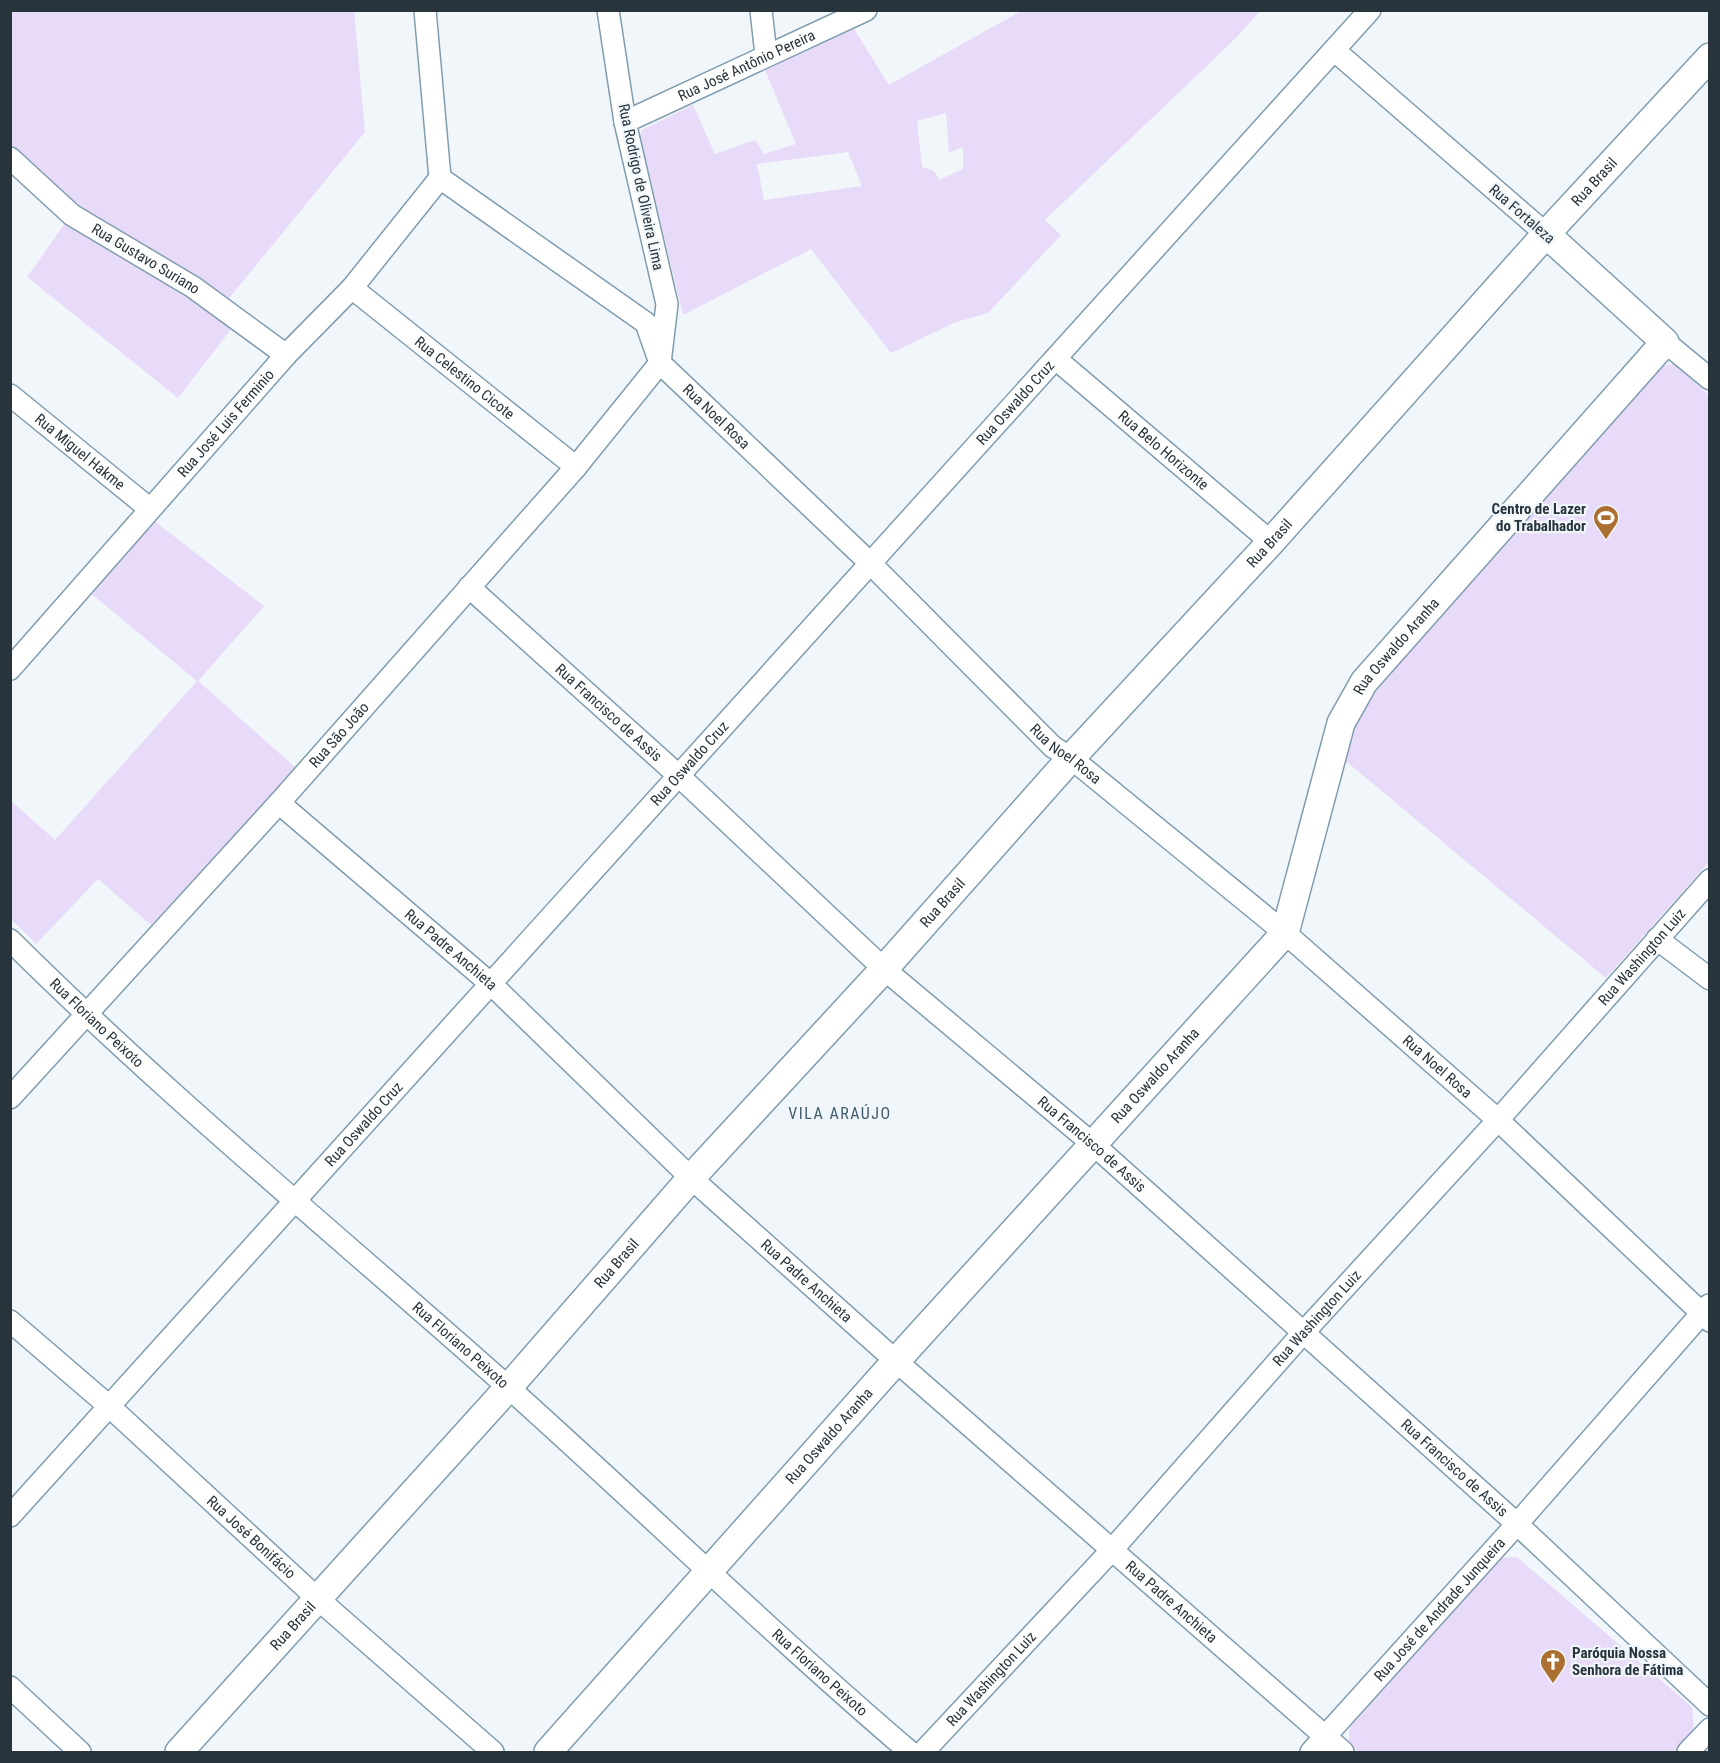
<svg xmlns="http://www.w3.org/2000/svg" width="1720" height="1763" viewBox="0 0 1720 1763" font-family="'Roboto Condensed',sans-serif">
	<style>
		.green { fill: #e8daf9; fill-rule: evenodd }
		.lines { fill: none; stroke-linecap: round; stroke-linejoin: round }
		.minor-casing { stroke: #809caf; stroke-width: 24 }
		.tertiary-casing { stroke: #809caf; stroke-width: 30 }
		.minor { stroke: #fff; stroke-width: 21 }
		.tertiary { stroke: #fff; stroke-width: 27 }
		.labels { text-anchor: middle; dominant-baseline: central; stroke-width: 4.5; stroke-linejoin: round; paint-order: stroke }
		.street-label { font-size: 15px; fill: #28343b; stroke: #f1f6fa }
		.poi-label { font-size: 15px; font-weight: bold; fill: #28343b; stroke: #f1f6fa; text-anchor: end }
		.neighbourhood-label { font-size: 16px; letter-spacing: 1.5px; fill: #415b6c; stroke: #f1f6fa }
	</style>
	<rect width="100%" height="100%" fill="#f1f6fa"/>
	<path class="green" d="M 11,11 L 354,11 L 365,132 L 226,302 L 74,209 L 11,144 Z
		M 1021,11 L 1260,11 L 1235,39 L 1045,220 L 1061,235 L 988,313 L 956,322 L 891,353 L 811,249 L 683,315 L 650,178 L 638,140 L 642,130 L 693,105 L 715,154 L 755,140 L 764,154 L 796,144 L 765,70 L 854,29 L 889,85 ZM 946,113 L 949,153 L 963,147 L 963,169 L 939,180 L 934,171 L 922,167 L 917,121 ZM 848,152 L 862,186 L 764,200 L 757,164 Z
		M 68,219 L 191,294 L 232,328 L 178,398 L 27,277 Z
		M 1674,364 L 1709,395 L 1709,862 L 1606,978 L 1341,757 L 1372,687 L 1657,367 Z
		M 153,520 L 264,606 L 198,681 L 296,768 L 151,925 L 98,879 L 36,944 L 11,919 L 10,800 L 55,840 L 197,681 L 89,592 Z
		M 1517,1557 L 1692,1707 L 1694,1731 L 1673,1752 L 1359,1752 L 1348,1743 L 1350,1727 L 1500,1558 Z"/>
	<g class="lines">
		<defs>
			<g id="minor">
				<path d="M 425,10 L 440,178"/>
				<path d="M 761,10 L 766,55"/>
				<path d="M 1334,50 L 1546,234"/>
				<path id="s1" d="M 625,122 L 866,10"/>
				<path id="s2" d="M 10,158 L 72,215 L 193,287 L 286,355"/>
				<path id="s3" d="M 440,178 L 646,323 L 660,363 L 870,563 L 1053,747 L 1071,758 L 1285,933 L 1498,1120 L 1710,1321"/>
				<path id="s4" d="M 352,288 L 576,467"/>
				<path d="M 1665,342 L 1710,379"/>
				<path id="s5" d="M 1056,359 L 1271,542"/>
				<path id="s6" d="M 10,395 L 150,509"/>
				<path id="s7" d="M 469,587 L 679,776 L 884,969 L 1094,1145 L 1517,1524 L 1710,1705"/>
				<path id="s8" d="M 10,669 L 286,355 L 352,288 L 440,178"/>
				<path id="s9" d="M 279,803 L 491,984 L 691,1178 L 896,1361 L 1343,1752"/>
				<path d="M 1657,939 L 1710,979"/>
				<path id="s10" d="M 10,940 C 169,1098 342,1239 509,1388 C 643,1508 773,1635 910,1752"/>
				<path id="s11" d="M 10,1098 L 279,803 L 576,467 L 660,363 L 667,304 L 625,122 L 608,10"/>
				<path id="s12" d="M 10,1321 L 110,1407 L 318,1599 L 493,1752"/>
				<path id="s13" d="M 10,1516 L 1370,10"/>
				<path d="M 10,1687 L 80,1752"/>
				<path id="s14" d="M 923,1752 L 1111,1551 L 1303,1333 L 1498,1120 L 1710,880"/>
				<path id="s15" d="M 1311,1752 L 1517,1524 L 1709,1305"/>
				<path d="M 1688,1752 L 1710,1729"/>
			</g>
			<g id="tertiary">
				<path id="s16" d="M 179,1752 L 508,1388 L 691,1178 L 884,969 L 1071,758 L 1271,542 L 1546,234 L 1710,57"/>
				<path id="s17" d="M 548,1752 L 896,1361 L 1285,933 L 1341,723 L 1364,682 L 1665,342 L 1546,234"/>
			</g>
		</defs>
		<use href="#minor" class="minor-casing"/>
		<use href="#tertiary" class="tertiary-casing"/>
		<use href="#minor" class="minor"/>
		<use href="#tertiary" class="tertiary"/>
	</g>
	<defs>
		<symbol id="stadium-pin" viewBox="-11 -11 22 30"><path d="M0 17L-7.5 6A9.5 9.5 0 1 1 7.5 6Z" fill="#ab7031" stroke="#f1f6fa"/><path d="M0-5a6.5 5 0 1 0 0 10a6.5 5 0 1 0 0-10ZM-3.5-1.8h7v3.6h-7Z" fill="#fff"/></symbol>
		<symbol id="church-pin" viewBox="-11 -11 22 30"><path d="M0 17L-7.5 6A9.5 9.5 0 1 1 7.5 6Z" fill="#ab7031" stroke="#f1f6fa"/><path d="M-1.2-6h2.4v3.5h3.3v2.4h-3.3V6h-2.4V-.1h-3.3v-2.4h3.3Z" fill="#fff"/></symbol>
	</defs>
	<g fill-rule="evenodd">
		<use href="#stadium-pin" x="1591" y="503" width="30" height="40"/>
		<use href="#church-pin" x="1538" y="1647" width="30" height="40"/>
	</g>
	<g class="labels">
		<g class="street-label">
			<text stroke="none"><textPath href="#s1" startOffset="134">Rua José Antônio Pereira</textPath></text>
			<text stroke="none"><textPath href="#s16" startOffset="2114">Rua Brasil</textPath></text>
			<text transform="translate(641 187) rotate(78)">Rua Rodrigo de Oliveira Lima</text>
			<text transform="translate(1522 214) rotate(41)">Rua Fortaleza</text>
			<text stroke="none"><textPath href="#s2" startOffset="170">Rua Gustavo Suriano</textPath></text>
			<text stroke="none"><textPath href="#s4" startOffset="144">Rua Celestino Cicote</textPath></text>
			<text stroke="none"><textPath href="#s13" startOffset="1500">Rua Oswaldo Cruz</textPath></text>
			<text stroke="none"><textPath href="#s3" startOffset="372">Rua Noel Rosa</textPath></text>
			<text stroke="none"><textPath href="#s8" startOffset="327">Rua José Luis Ferminio</textPath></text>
			<text stroke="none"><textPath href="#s5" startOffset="141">Rua Belo Horizonte</textPath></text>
			<text stroke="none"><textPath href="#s6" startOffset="90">Rua Miguel Hakme</textPath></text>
			<text stroke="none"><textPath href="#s16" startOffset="1628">Rua Brasil</textPath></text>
			<text stroke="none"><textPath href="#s17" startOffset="1414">Rua Oswaldo Aranha</textPath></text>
			<text stroke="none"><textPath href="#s7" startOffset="188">Rua Francisco de Assis</textPath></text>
			<text stroke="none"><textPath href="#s11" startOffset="490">Rua São João</textPath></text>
			<text stroke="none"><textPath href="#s3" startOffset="858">Rua Noel Rosa</textPath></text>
			<text stroke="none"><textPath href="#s13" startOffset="1014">Rua Oswaldo Cruz</textPath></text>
			<text stroke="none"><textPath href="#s16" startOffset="1142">Rua Brasil</textPath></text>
			<text stroke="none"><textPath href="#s9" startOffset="226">Rua Padre Anchieta</textPath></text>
			<text stroke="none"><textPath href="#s14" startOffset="1072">Rua Washington Luiz</textPath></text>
			<text stroke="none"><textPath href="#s10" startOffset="120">Rua Floriano Peixoto</textPath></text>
			<text stroke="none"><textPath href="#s3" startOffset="1344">Rua Noel Rosa</textPath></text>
			<text stroke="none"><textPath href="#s17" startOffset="909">Rua Oswaldo Aranha</textPath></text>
			<text stroke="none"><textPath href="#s13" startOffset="528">Rua Oswaldo Cruz</textPath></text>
			<text stroke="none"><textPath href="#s7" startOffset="836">Rua Francisco de Assis</textPath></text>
			<text stroke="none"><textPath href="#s16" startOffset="656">Rua Brasil</textPath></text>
			<text stroke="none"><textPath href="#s9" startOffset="712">Rua Padre Anchieta</textPath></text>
			<text stroke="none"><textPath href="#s14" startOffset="586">Rua Washington Luiz</textPath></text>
			<text stroke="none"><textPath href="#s10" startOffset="606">Rua Floriano Peixoto</textPath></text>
			<text stroke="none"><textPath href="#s17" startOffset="423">Rua Oswaldo Aranha</textPath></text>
			<text stroke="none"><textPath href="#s7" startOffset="1322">Rua Francisco de Assis</textPath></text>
			<text stroke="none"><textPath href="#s12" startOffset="324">Rua José Bonifácio</textPath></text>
			<text stroke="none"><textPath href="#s9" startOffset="1198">Rua Padre Anchieta</textPath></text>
			<text stroke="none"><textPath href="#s15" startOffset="192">Rua José de Andrade Junqueira</textPath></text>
			<text stroke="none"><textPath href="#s16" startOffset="170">Rua Brasil</textPath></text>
			<text stroke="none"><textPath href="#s10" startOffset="1092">Rua Floriano Peixoto</textPath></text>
			<text stroke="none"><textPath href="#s14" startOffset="100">Rua Washington Luiz</textPath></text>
		</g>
		<g class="poi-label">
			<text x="1586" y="509">Centro de Lazer<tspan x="1586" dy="17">do Trabalhador</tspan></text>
			<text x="1572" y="1653" text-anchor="start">Paróquia Nossa<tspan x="1572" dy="17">Senhora de Fátima</tspan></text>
		</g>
		<g class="neighbourhood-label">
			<text x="840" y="1113">VILA ARAÚJO</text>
		</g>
	</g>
	<rect width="1720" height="1763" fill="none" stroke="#28343b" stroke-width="24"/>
</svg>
